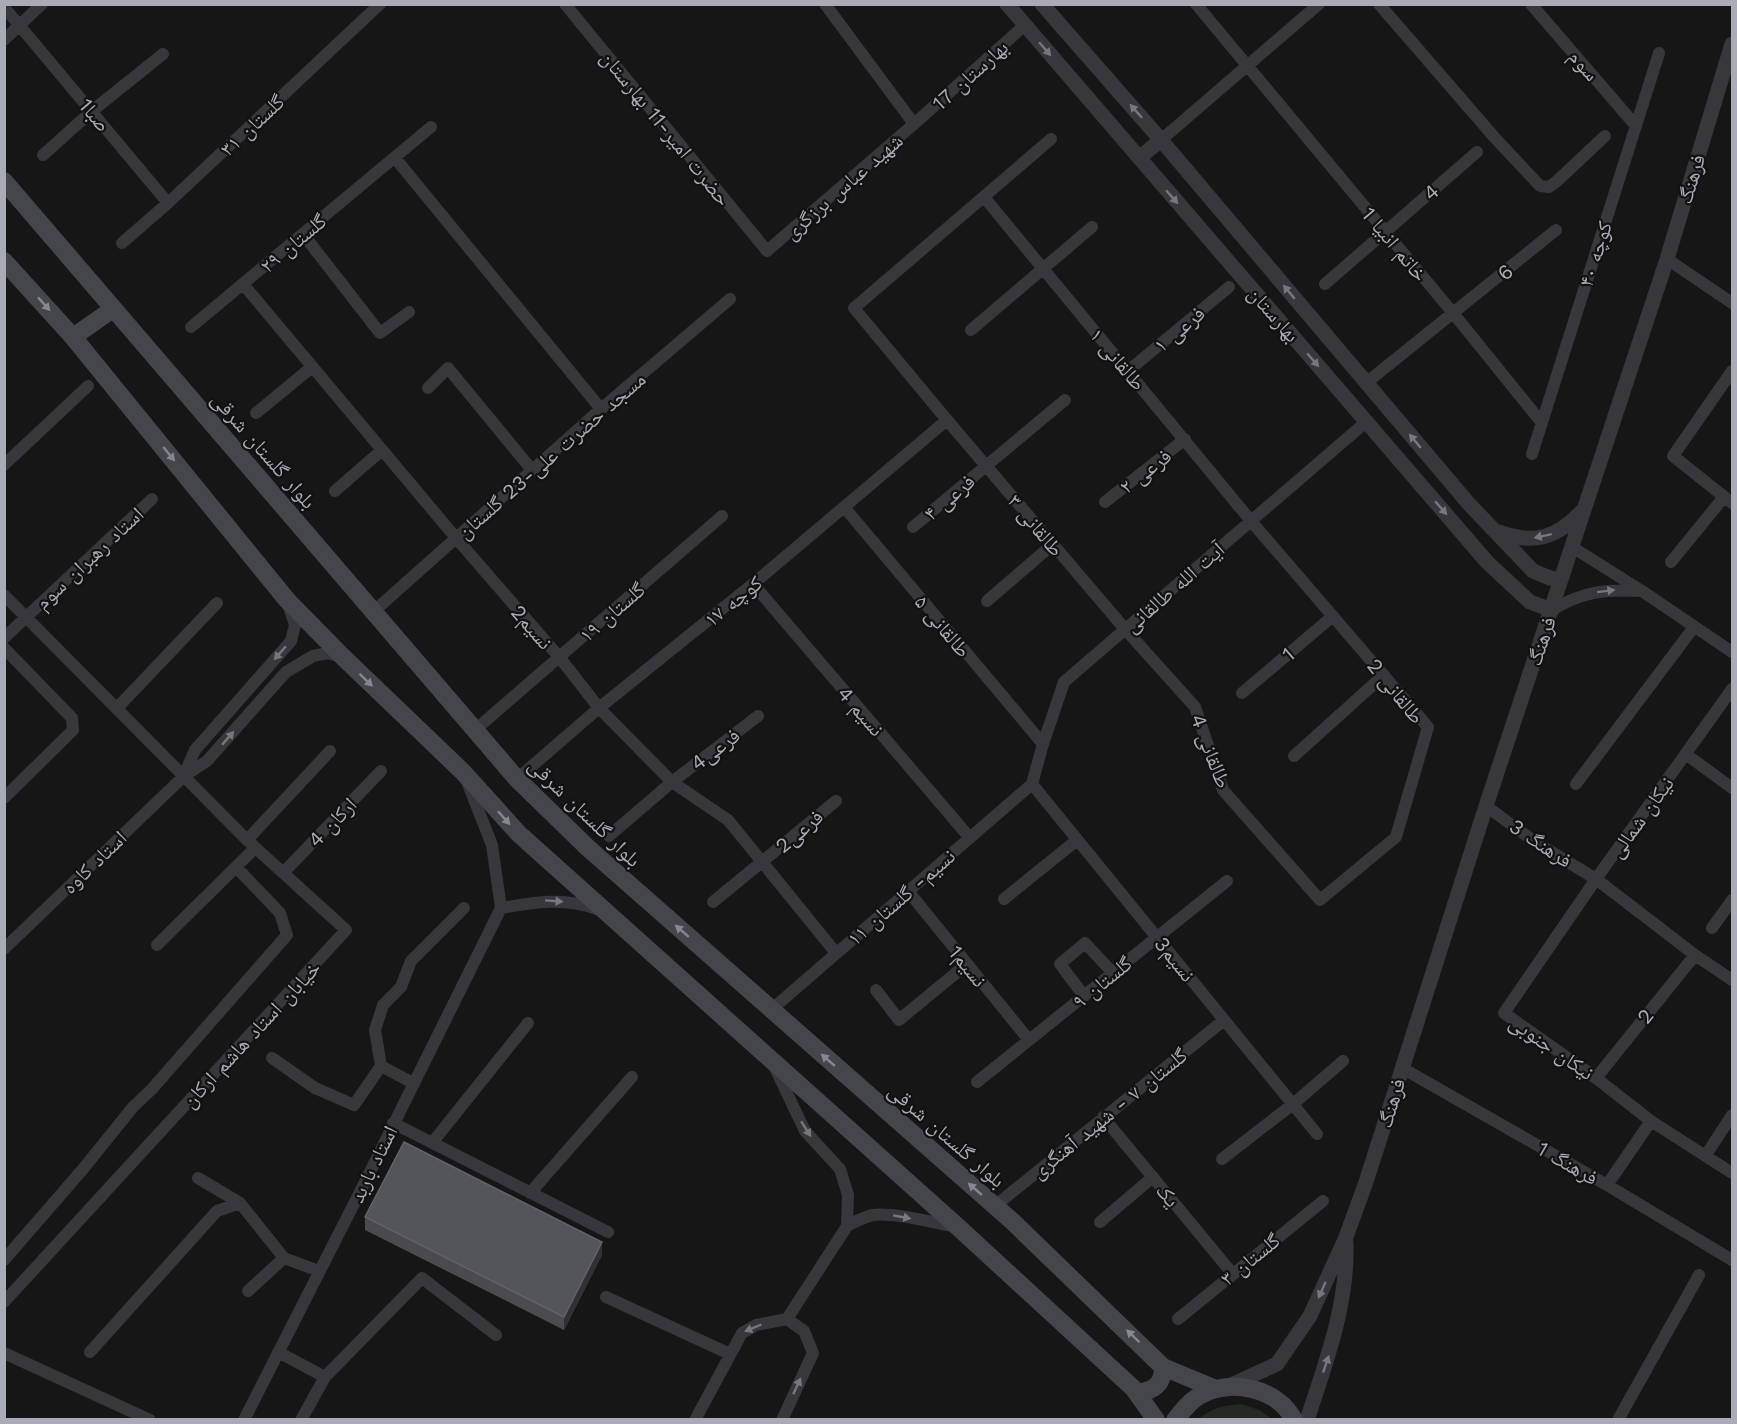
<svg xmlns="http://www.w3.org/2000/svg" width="1737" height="1424" viewBox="0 0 1737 1424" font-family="'Work Sans','Noto Naskh Arabic',sans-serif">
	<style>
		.green { fill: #222a23 }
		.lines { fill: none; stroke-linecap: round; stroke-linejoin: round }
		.minor { stroke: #37373c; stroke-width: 12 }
		.tertiary { stroke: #37373c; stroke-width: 15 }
		.secondary { stroke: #45464c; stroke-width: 18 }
		.wall { fill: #4a4a4f }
		.shaded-wall { fill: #313134 }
		.building { fill: #54555a; stroke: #626268; stroke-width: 1.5 }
		.oneway { fill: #76777f }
		.oneway2 { fill: #868891 }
		.labels { text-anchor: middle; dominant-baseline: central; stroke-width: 4.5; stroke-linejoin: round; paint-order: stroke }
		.street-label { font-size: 21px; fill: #a9acb6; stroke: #111112 }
	</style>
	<rect width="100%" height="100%" fill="#161617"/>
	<path class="green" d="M 1242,1404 L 1259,1410 L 1272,1419 L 1198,1419 C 1212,1408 1224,1405 1242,1404 Z"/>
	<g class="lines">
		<path class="minor" d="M 565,4 L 767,251 L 914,124 L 825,4
			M 1196,4 L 1453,313 L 1542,423
			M 1379,4 L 1495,138 L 1540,186 L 1549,187 L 1557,181 L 1605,136
			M 1531,4 L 1636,126
			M 4,7 L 168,203
			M 4,40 L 42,4
			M 914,124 L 1025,25
			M 1161,140 L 1319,4
			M 43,155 L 92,111 L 163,54
			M 395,158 L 601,409
			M 984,197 L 1251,521 L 1428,727 L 1396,837 L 1320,900 L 1223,790 L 1195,707 L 1125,629 L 947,420 L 854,308 L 1051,139
			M 303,234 L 380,333 L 409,312
			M 122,243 L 168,203 L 380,4
			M 1667,259 L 1732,303
			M 243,284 L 456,538 L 560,658 L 599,708 L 672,782 L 728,820 L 836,953
			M 1325,284 L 1477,152
			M 191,327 L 431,127
			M 971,330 L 1092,227
			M 1128,371 L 1229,287
			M 1732,371 L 1673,456 L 1732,503
			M 1366,383 L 1556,230
			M 428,388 L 448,368 L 532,470
			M 256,413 L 312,367
			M 1532,454 L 1659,53
			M 4,465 L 88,386
			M 335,491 L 382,450
			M 1105,502 L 1185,439
			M 844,507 L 1043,744
			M 913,527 L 1065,400
			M 1671,562 L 1724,497
			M 753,584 L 970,838
			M 1642,591 L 1732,652
			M 4,595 L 247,840 L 346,930 L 4,1302
			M 987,601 L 1052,545
			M 1552,610 C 1583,591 1607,589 1642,591 L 1572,547
			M 373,612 L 601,409 L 730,299
			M 4,638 L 152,499
			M 4,648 L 72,718 L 73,730 L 4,798
			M 1732,689 L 1596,879 L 1504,1013 L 1596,1078 L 1651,1121 L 1732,1173
			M 1242,693 L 1333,616
			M 117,708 L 217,603
			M 475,730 L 722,516
			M 1687,755 L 1732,788
			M 1294,756 L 1384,675
			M 184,775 L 195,750 L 291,641 L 295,625 L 288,604
			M 466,779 L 492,845 L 501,908
			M 517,779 L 599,708 L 753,584 L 947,420
			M 1032,784 L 1043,744 L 1064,682 L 1366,422
			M 1032,784 L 1317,1134
			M 1576,784 L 1694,627
			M 1486,806 L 1535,842 L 1596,879 L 1695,955 L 1732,980
			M 609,836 L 672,782 L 758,716
			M 247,840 L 330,751
			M 283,873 L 381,771
			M 908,891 L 1029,1040
			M 1004,899 L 1077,840
			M 713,902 L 836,801
			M 501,908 C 535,902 564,897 597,909
			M 1712,928 L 1732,900
			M 157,945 L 255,848
			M 4,949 L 184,776 L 207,761 L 286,672 L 313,656 L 328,653 L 341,657
			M 876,990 L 899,1020 L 967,964
			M 1084,996 L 1060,964 L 1085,943 L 1113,973
			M 771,1010 L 1032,784
			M 272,1058 L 315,1088 L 354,1105 L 381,1066
			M 775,1068 L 805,1131 L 840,1169 L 848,1195 L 847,1226
			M 1402,1068 L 1607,1185 L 1732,1260
			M 1596,1078 L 1695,955
			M 977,1082 L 1227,881
			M 413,1083 L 381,1066 L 375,1030 L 383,1005 L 401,987 L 411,961 L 464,908
			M 1103,1117 L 1232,1273
			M 393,1123 L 608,1232
			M 432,1143 L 528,1023
			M 1706,1155 L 1732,1115
			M 1222,1159 L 1293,1104 L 1343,1061
			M 198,1178 L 240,1203 L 284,1258 L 319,1271
			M 1607,1185 L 1651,1121
			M 530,1193 L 632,1077
			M 995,1206 L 1224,1020
			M 1100,1222 L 1153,1177
			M 4,1260 L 83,1169 L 133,1107 L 152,1089 L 287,935 L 280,913 L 236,867
			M 248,1291 L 284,1258
			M 606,1297 L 730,1354
			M 787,1319 L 847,1226 C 855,1222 863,1217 873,1215 C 894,1212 934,1223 957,1227
			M 1178,1319 L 1323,1201
			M 90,1352 L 217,1211 L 240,1203
			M 278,1352 L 325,1377 L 422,1278 L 496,1335
			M 4,1353 L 150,1420
			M 244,1420 L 363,1186 L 501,908
			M 301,1420 L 325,1377
			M 695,1420 L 742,1333 L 756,1325 L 787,1319 L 804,1331 L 813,1353 L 782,1420
			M 1618,1420 L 1699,1275"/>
		<path class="tertiary" d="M 1007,4 L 1487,562 L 1530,602 L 1552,610
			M 1042,4 L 1161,140 L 1469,504 L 1533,571 L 1550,578 L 1561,580
			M 1139,158 L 1161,140
			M 1499,532 C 1534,545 1557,538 1582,511
			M 1229,1386 L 1277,1364 L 1310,1316 L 1346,1237 L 1366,1182 L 1486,806 L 1667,259 L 1732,44
			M 1307,1420 C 1326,1362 1348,1304 1346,1243"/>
		<path class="secondary" d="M 4,181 L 517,779 L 588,848 L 1012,1221 L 1163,1367 L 1216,1389
			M 4,261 L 73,337 L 287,600 L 343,657 L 463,772 L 519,834 L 958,1227 L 1134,1389 L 1156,1420
			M 73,337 L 113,309
			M 1138,1393 C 1155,1390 1163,1384 1163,1367
			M 1175,1420 C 1182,1411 1189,1402 1199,1396 C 1229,1378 1277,1387 1294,1420"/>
	</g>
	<path class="wall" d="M 365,1217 L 602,1255 L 564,1330 L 365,1230 Z"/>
	<path class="shaded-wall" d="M 602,1242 L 602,1255 L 564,1330 L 564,1317 Z"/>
	<path class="building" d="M 404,1142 L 602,1242 L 564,1317 L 365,1217 Z"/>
	<defs><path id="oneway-solid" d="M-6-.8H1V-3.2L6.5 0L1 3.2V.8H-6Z" transform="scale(1.5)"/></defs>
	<g class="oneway">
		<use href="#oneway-solid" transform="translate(1045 49) rotate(49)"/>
		<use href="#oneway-solid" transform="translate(1136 111) rotate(-132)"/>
		<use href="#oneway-solid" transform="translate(1172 197) rotate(49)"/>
		<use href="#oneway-solid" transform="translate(1289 292) rotate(-130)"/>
		<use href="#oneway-solid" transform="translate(1313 360) rotate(49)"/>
		<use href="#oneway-solid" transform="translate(1415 441) rotate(-130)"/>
		<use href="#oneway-solid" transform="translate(1441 508) rotate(49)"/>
		<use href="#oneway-solid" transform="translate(1543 536) rotate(168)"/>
		<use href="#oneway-solid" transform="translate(1606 591) rotate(-7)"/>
		<use href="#oneway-solid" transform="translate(280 653) rotate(131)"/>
		<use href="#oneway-solid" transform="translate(228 738) rotate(-49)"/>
		<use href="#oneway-solid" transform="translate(554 901) rotate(4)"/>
		<use href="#oneway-solid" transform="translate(806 1129) rotate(57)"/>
		<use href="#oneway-solid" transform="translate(902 1217) rotate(10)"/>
		<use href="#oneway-solid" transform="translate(1322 1290) rotate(114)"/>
		<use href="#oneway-solid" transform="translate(753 1328) rotate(157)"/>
		<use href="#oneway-solid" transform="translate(1326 1364) rotate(-71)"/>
		<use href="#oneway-solid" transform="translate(797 1386) rotate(-65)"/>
	</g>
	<g class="oneway2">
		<use href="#oneway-solid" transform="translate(44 304) rotate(48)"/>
		<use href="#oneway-solid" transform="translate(169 454) rotate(51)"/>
		<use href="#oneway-solid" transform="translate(366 680) rotate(44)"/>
		<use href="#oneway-solid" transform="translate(504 818) rotate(48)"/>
		<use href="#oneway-solid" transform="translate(682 931) rotate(-139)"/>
		<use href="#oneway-solid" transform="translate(828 1060) rotate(-139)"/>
		<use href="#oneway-solid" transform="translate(975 1189) rotate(-139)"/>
		<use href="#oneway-solid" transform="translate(1133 1336) rotate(-136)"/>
	</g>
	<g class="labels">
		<g class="street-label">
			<text transform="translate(1584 65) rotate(49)">سوم</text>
			<text transform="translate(970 75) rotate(-42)">بهارستان 17</text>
			<text transform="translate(95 115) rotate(50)">صبا1</text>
			<text transform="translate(252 125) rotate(-43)">گلستان ۳۱</text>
			<text transform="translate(666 128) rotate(51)">حضرت امیر-11 بهارستان</text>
			<text transform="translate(1691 179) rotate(-73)">فرهنگ</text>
			<text transform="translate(843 186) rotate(-41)">شهید عباس برزگری</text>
			<text transform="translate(1431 192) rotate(-41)">4</text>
			<text transform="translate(293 243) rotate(-40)">گلستان ۲۹</text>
			<text transform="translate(1395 244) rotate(50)">خاتم انبیا 1</text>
			<text transform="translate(1595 254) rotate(-72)">کوچه ۴۰</text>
			<text transform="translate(1505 272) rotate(-39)">6</text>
			<text transform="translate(1274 314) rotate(49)">بهارستان</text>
			<text transform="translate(1179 329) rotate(-40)">فرعی ۱</text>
			<text transform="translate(1118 359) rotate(50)">طالقانی ۱</text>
			<text transform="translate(264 450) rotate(49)">بلوار گلستان شرقی</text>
			<text transform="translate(551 455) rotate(-41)">مسجد حضرت علی-23 گلستان</text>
			<text transform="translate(1145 471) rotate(-38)">فرعی ۲</text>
			<text transform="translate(949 497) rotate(-40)">فرعی ۴</text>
			<text transform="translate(1036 525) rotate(50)">طالقانی ۳</text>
			<text transform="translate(89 558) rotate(-43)">استاد رهبران سوم</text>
			<text transform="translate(1174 587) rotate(-41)">آیت الله طالقانی</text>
			<text transform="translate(733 601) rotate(-39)">کوچه ۱۷</text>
			<text transform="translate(612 612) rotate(-41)">گلستان ۱۹</text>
			<text transform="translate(943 626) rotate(50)">طالقانی ۵</text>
			<text transform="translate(532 627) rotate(49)">نسیم2</text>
			<text transform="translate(1541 641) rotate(-71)">فرهنگ</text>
			<text transform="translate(1288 654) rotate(-41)">1</text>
			<text transform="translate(1396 691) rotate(51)">طالقانی 2</text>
			<text transform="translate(861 711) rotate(49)">نسیم 4</text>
			<text transform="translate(715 749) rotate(-37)">فرعی4</text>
			<text transform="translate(1211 751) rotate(69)">طالقانی 4</text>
			<text transform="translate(585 812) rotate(44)">بلوار گلستان شرقی</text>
			<text transform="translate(1641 817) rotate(-54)">نیکان شمالی</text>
			<text transform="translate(332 822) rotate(-46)">ارکان 4</text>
			<text transform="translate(799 831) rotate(-40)">فرعی2</text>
			<text transform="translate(1541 843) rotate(34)">فرهنگ 3</text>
			<text transform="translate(94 862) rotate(-44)">استاد کاوه</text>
			<text transform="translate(901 897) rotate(-41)">نسیم- گلستان ۱۱</text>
			<text transform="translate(1175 959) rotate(51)">نسیم3</text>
			<text transform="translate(968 966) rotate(51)">نسیم1</text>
			<text transform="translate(1102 982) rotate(-39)">گلستان ۹</text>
			<text transform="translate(1645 1016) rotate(-51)">2</text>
			<text transform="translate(251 1034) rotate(-47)">خیابان استاد هاشم ارکان</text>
			<text transform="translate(1552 1047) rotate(35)">نیکان جنوبی</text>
			<text transform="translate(1391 1103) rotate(-73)">فرهنگ</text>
			<text transform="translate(1109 1113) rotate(-39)">گلستان ۷ - شهید آهنگری</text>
			<text transform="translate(947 1135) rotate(41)">بلوار گلستان شرقی</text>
			<text transform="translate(1568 1163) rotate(30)">فرهنگ 1</text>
			<text transform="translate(373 1164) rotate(-64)">استاد باربد</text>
			<text transform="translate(1168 1195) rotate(50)">یک</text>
			<text transform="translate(1250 1259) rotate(-39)">گلستان ۳</text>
		</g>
	</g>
	<rect width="1737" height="1424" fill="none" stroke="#a9acb6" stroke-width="12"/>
</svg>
